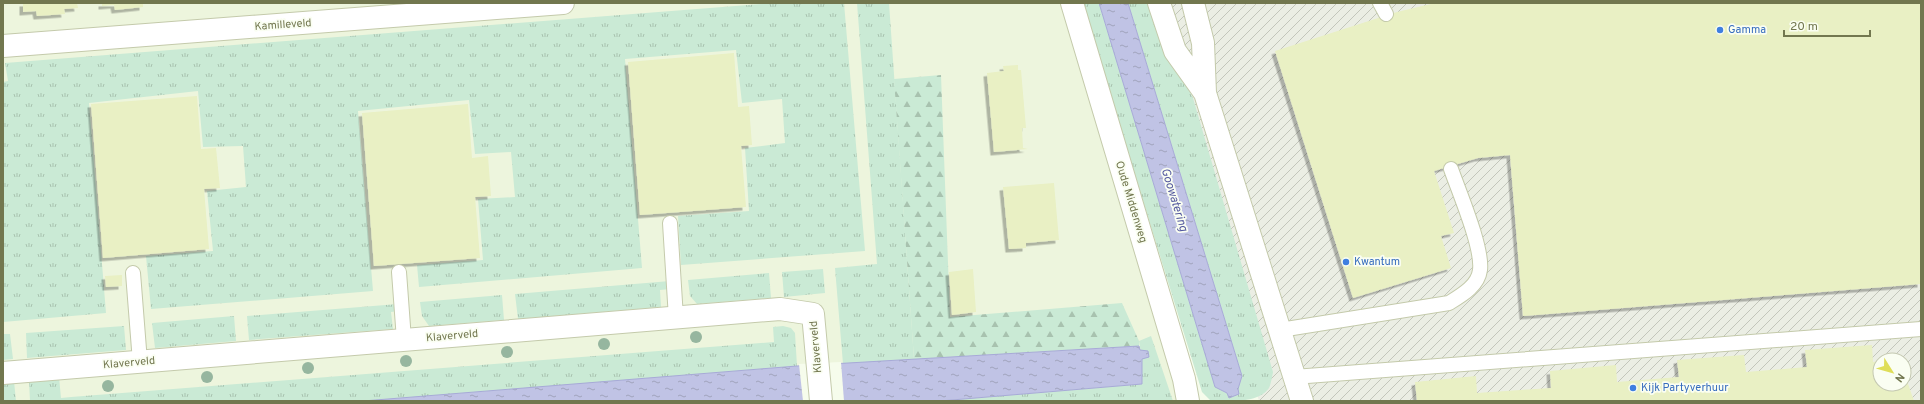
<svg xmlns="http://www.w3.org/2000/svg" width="1924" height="404" viewBox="0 0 1924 404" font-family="Overpass,sans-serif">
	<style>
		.residential { fill: #edf5dd }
		.industrial { fill: url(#industrial-furrows); fill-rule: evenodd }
		.grass { fill: url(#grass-tufts) }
		.forest { fill: url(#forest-firs) }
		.water { fill: url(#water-ripples); stroke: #a7aad7 }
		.pier { fill: #f6fcec }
		.building { fill: #e9f0c4; filter: url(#shadow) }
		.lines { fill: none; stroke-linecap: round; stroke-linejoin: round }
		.service-casing { stroke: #c4caab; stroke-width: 16 }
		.minor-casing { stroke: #c4caab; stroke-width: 24 }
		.tertiary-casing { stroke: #c4caab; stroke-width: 24 }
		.service { stroke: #fff; stroke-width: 14 }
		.minor { stroke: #fff; stroke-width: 22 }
		.tertiary { stroke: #fff; stroke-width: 22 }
		.tree { fill: #96b69f }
		.shop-dot { fill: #3f7fe0; stroke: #fafef2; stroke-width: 1.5 }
		.labels { text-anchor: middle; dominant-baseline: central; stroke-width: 3.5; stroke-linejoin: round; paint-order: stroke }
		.street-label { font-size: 11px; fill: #72774f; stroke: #fafef2 }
		.shop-label { font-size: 11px; fill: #366cbe; stroke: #fafef2; text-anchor: start }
		.water-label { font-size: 12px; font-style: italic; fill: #53589e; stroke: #fafef2 }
	</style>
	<defs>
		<pattern id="industrial-furrows" width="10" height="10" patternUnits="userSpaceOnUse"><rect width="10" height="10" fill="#ebeee4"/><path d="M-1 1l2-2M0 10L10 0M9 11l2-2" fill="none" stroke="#c3c6bb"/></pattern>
		<pattern id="grass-tufts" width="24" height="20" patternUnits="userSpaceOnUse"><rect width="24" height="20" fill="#caead5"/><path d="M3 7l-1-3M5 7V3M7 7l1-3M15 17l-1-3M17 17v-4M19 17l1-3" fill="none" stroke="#a8c2af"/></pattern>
		<pattern id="forest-firs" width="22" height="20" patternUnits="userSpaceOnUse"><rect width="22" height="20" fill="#caead5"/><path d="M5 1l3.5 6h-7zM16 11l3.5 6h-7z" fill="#a8c2af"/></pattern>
		<pattern id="water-ripples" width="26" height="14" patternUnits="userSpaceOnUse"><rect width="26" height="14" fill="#c0c3e5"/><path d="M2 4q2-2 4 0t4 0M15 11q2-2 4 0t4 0" fill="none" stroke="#a0a3bc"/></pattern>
		<filter id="shadow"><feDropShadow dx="-3.5" dy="3.5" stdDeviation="0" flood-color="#0004"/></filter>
	</defs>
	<rect width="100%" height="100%" fill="#f6fcec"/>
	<path class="residential" d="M 3,3 L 1073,3 L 1194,401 L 3,401 Z"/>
	<path class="industrial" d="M 1138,3 L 1921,3 L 1921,401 L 1259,401 ZM 1880,360 L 1904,360 L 1904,384 L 1880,384 Z"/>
	<path class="grass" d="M 772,3 L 844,3 L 865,251 L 681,265 L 678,216 L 749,211 L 745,148 L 785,143 L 782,99 L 742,103 L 736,50 L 625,59 L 642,268 L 419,287 L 417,265 L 483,260 L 478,199 L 515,197 L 511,152 L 475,154 L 469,100 L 358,111 L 373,291 L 151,309 L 146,256 L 213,251 L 207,191 L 246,187 L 243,146 L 203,147 L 198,91 L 89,103 L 106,313 L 3,322 L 3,82 L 8,81 L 5,63 Z
		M 857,3 L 889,3 L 914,359 L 843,364 L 835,268 L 877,264 Z
		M 1082,3 L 1099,3 L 1215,387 L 1227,393 L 1229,398 L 1238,389 L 1242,376 L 1128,3 L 1152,3 L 1166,46 L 1193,98 L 1273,372 C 1272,377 1271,384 1269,388 C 1258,404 1228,401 1211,401 L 1202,392 Z
		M 823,269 L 825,293 L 784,297 L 782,272 Z
		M 769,273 L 771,298 L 697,304 L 690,296 L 688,280 Z
		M 670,281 L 670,289 L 660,290 L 661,307 L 518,319 L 515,294 Z
		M 502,295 L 504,320 L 429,326 L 422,316 L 420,302 Z
		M 398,304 L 399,311 L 391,312 L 393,329 L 249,340 L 247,316 Z
		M 234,316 L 236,341 L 155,348 L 152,323 Z
		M 124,326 L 126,350 L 27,358 L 26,333 Z
		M 783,326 L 791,328 L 795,333 L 797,366 L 370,401 L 30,401 L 29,381 L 59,377 L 61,398 L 71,397 L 774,342 L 773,327 Z
		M 3,334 L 10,334 L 13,359 L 3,360 Z
		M 1151,336 L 1173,401 L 940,401 L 1142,384 L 1142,359 L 1139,341 Z
		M 14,381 L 16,401 L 3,401 L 3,382 Z"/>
	<path class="forest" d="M 941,75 L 950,317 L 1122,303 L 1139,341 L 1139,346 L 914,359 L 894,79 Z"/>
	<path class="water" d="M 1099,3 L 1128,3 L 1242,376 L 1238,389 L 1239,394 L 1229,398 L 1227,393 L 1215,387 Z
		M 1139,346 L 1140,350 L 1148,351 L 1149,357 L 1142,359 L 1142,384 L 940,401 L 363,401 L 797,366 Z"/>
	<path class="pier" d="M 841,362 L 844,401 L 803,401 L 799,364 Z"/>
	<path class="building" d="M 23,3 L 77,3 L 78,8 L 64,9 L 65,14 L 37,16 L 36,11 L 23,12 Z
		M 102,3 L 143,3 L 143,7 L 115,10 L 114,5 L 102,6 Z
		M 1435,3 L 1921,3 L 1921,284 L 1523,316 L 1510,155 L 1478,158 L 1434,171 L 1454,233 L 1441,236 L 1451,268 L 1353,298 L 1275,51 L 1397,12 Z
		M 734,53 L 738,107 L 749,106 L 752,145 L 741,146 L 746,207 L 640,215 L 628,62 Z
		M 1018,65 L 1018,70 L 1021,70 L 1026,128 L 1022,128 L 1023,148 L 1028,149 L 994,152 L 987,73 L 1004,71 L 1003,66 Z
		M 197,96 L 201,149 L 216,148 L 220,188 L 204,189 L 209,249 L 103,258 L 91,104 Z
		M 468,104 L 472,158 L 488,156 L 491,196 L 475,197 L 480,258 L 374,266 L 362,113 Z
		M 1054,183 L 1059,240 L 1026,243 L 1026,248 L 1009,249 L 1003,187 Z
		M 973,269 L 976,312 L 952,315 L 949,272 Z
		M 122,275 L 122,286 L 106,287 L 105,276 Z
		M 1872,345 L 1873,362 L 1880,361 L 1880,384 L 1904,384 L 1905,362 L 1907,381 L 1914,401 L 1417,401 L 1415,382 L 1476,376 L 1477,393 L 1551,388 L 1550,371 L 1616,365 L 1617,382 L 1679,377 L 1677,360 L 1744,355 L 1746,372 L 1807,367 L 1805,350 Z"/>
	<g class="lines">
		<defs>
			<path id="service" d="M 1380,3 L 1386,14
				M 670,223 L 676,318
				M 399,272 L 404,340
				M 133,273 L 140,362
				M 1280,330 L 1449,303 C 1462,295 1478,286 1480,270 C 1483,248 1459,192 1451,169
				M 1294,377 L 1921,329"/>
			<path id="minor" d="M 1072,3 L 1184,379 L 1188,401
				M 3,46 L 563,3
				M 3,373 L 780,309 L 813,314 L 821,401"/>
			<path id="tertiary" d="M 1159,3 L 1175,51 L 1205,93
				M 1193,3 L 1203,43 L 1205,93 L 1302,401"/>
		</defs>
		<use href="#service" class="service-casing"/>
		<use href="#minor" class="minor-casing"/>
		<use href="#tertiary" class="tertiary-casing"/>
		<use href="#service" class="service"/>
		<use href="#minor" class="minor"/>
		<use href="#tertiary" class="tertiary"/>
	</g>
	<g class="tree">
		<circle cx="696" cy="337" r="6"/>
		<circle cx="604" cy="344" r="6"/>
		<circle cx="507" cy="352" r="6"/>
		<circle cx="406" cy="361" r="6"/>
		<circle cx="308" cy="368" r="6"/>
		<circle cx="207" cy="377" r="6"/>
		<circle cx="108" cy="386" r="6"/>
	</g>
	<g class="shop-dot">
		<circle cx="1720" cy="30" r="4"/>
		<circle cx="1346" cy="262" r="4"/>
		<circle cx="1633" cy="388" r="4"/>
	</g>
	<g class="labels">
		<g class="street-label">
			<text transform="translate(283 25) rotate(-4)">Kamilleveld</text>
			<text transform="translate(1131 202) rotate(73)">Oude Middenweg</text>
			<text transform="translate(452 336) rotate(-5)">Klaverveld</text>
			<text transform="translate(816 347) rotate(-95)">Klaverveld</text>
			<text transform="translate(129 363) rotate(-5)">Klaverveld</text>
		</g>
		<g class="shop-label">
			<text x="1728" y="30">Gamma</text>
			<text x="1354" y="262">Kwantum</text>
			<text x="1641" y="388">Kijk Partyverhuur</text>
		</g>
		<g class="water-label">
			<text transform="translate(1174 200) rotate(73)">Goowatering</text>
		</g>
	</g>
	<rect width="1924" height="404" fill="none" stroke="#72774f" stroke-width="8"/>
	<g transform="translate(1892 372) rotate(127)"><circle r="19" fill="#fafef2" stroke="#c4c8b1"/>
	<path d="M0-3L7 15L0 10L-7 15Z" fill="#dfde58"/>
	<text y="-6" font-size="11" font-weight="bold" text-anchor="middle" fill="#72774f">N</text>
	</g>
	<path d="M1784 30v6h86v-6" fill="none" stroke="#72774f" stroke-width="2"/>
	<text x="1790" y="30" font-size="12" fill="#72774f" stroke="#fafef2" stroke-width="3" paint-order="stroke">20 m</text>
</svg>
